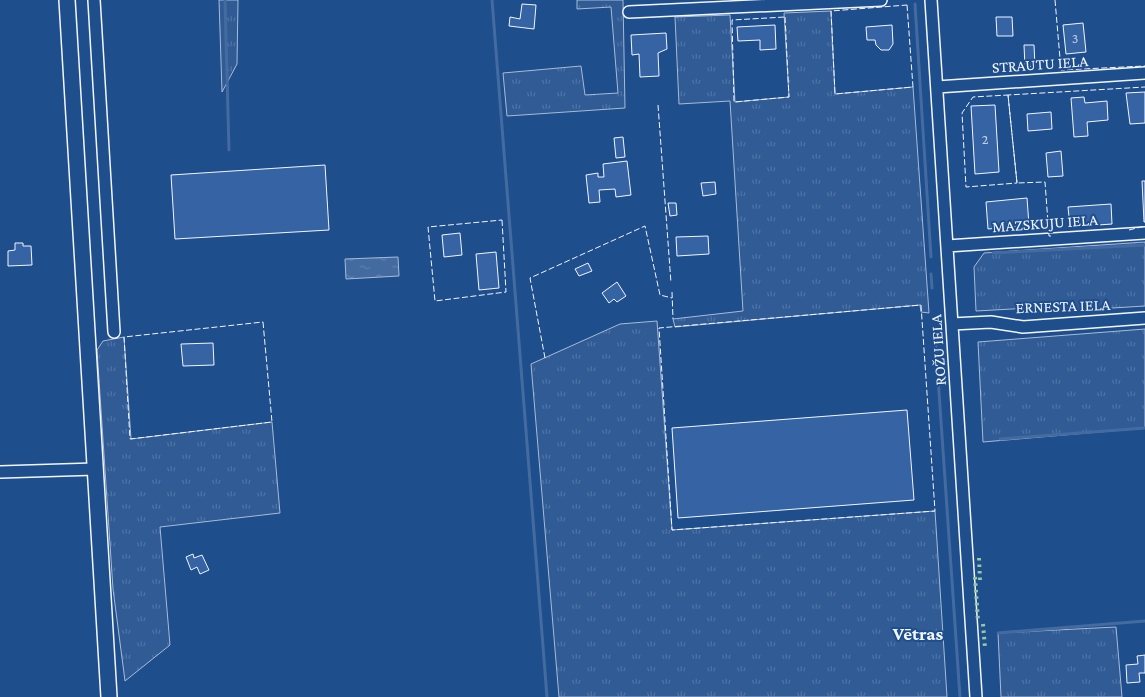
<svg xmlns="http://www.w3.org/2000/svg" width="1145" height="697" viewBox="0 0 1145 697" font-family="'Crimson Pro',serif">
	<style>
		.grass { fill: url(#grass-tufts); stroke: #a8bbd7 }
		.water { fill: url(#water-ripples); stroke: #a8bbd7 }
		.lines { fill: none; stroke-linecap: round; stroke-linejoin: round }
		.stream { stroke: #446ba0; stroke-width: 3 }
		.building { fill: #3563a3; stroke: #f2f6ff }
		.minor-casing { stroke: #f2f6ff; stroke-width: 14 }
		.major-casing { stroke: #f2f6ff; stroke-width: 18 }
		.minor { stroke: #1f4e8c; stroke-width: 11 }
		.major { stroke: #1f4e8c; stroke-width: 15 }
		.hedge { stroke: #97c8a6; stroke-width: 4; stroke-dasharray: 2.5 4; stroke-linecap: butt }
		.fence { stroke: #f2f6ff; stroke-width: 1; stroke-dasharray: 6 2.5; stroke-linecap: butt }
		.labels { text-anchor: middle; dominant-baseline: central; stroke-width: 4; stroke-linejoin: round; paint-order: stroke }
		.number-label { font-size: 14px; fill: #c3d1e8 }
		.street-label { font-size: 16px; fill: #f2f6ff; stroke: #1f4e8c }
		.quarter-label { font-size: 19px; font-weight: bold; fill: #f2f6ff; stroke: #1f4e8c }
	</style>
	<defs>
		<pattern id="grass-tufts" width="24" height="20" patternUnits="userSpaceOnUse" patternTransform="scale(1.25)"><rect width="24" height="20" fill="#305b95"/><path d="M3 7l-1-3M5 7V3M7 7l1-3M15 17l-1-3M17 17v-4M19 17l1-3" fill="none" stroke="#4e73a5"/></pattern>
		<pattern id="water-ripples" width="26" height="14" patternUnits="userSpaceOnUse" patternTransform="scale(1.25)"><rect width="26" height="14" fill="#446ba0"/><path d="M2 4q2-2 4 0t4 0M15 11q2-2 4 0t4 0" fill="none" stroke="#5f81ae"/></pattern>
	</defs>
	<rect width="100%" height="100%" fill="#1f4e8c"/>
	<path class="grass" d="M 219,0 L 238,0 L 237,64 L 222,92 Z
		M 577,0 L 623,0 L 625,108 L 507,116 L 503,73 L 581,66 L 585,95 L 618,93 L 611,7 L 577,9 Z
		M 831,11 L 835,94 L 913,87 L 929,313 L 921,312 L 920,305 L 675,327 L 673,319 L 743,311 L 730,101 L 679,104 L 675,17 L 730,15 L 735,102 L 789,97 L 784,13 Z
		M 1145,242 L 1145,306 L 1031,313 L 1030,308 L 976,311 L 974,267 L 984,253 Z
		M 657,321 L 672,530 L 935,511 L 947,697 L 559,697 L 531,364 L 620,324 Z
		M 1145,329 L 1145,428 L 983,442 L 978,342 Z
		M 124,337 L 131,439 L 272,422 L 280,513 L 160,527 L 170,645 L 125,681 L 113,589 L 97,350 L 103,341 Z
		M 1116,627 L 1122,697 L 1001,697 L 998,633 Z"/>
	<path class="water" d="M 398,257 L 399,276 L 346,279 L 345,259 Z"/>
	<g class="lines">
		<path class="stream" d="M 225,0 L 229,150
			M 492,0 L 547,697
			M 915,4 L 931,257
			M 993,253 L 1145,245
			M 931,274 L 932,288
			M 935,334 L 960,697
			M 1000,439 L 1145,428
			M 998,633 L 1145,621"/>
	</g>
	<path class="building" d="M 522,4 L 536,5 L 534,29 L 509,26 L 510,17 L 520,19 Z
		M 996,17 L 1012,17 L 1013,36 L 997,36 Z
		M 1083,23 L 1086,52 L 1066,54 L 1063,25 Z
		M 775,25 L 776,49 L 760,50 L 760,40 L 738,41 L 737,27 Z
		M 892,25 L 893,44 L 889,50 L 881,50 L 876,45 L 875,40 L 867,40 L 866,27 Z
		M 666,33 L 667,49 L 658,53 L 659,76 L 640,77 L 639,54 L 632,55 L 631,35 Z
		M 1024,45 L 1034,45 L 1035,66 L 1025,67 Z
		M 1145,92 L 1145,123 L 1130,124 L 1126,93 Z
		M 1084,97 L 1085,103 L 1107,101 L 1108,120 L 1087,122 L 1088,136 L 1074,137 L 1071,98 Z
		M 995,105 L 999,172 L 975,174 L 971,106 Z
		M 1051,112 L 1052,129 L 1028,131 L 1027,114 Z
		M 623,137 L 625,157 L 616,158 L 614,138 Z
		M 1061,151 L 1063,176 L 1048,177 L 1046,153 Z
		M 627,161 L 631,195 L 616,197 L 615,189 L 599,190 L 600,202 L 589,203 L 586,175 L 598,173 L 598,177 L 604,177 L 603,164 Z
		M 325,165 L 329,230 L 175,239 L 171,175 Z
		M 1142,181 L 1145,181 L 1145,222 L 1144,222 Z
		M 715,182 L 716,194 L 703,196 L 701,183 Z
		M 1027,198 L 1029,225 L 988,229 L 986,202 Z
		M 668,203 L 676,203 L 677,215 L 670,216 Z
		M 1111,204 L 1112,224 L 1070,227 L 1068,207 Z
		M 460,233 L 462,255 L 444,257 L 442,235 Z
		M 708,236 L 709,254 L 677,256 L 676,237 Z
		M 15,243 L 23,243 L 23,246 L 31,246 L 32,265 L 8,266 L 8,251 L 15,250 Z
		M 496,252 L 499,288 L 479,290 L 476,254 Z
		M 588,263 L 592,271 L 579,276 L 575,269 Z
		M 617,282 L 626,296 L 617,302 L 614,299 L 609,303 L 602,293 Z
		M 213,343 L 214,365 L 183,366 L 181,344 Z
		M 907,410 L 914,500 L 678,518 L 672,428 Z
		M 193,554 L 194,558 L 202,555 L 209,570 L 200,574 L 197,567 L 191,570 L 186,557 Z
		M 1145,655 L 1145,673 L 1139,673 L 1140,682 L 1127,683 L 1126,665 L 1138,664 L 1137,656 Z"/>
	<g class="lines">
		<defs>
			<path id="minor" d="M 94,0 L 114,332
				M 931,0 L 976,697
				M 629,12 L 881,0
				M 937,87 L 1145,73
				M 947,246 L 1145,233
				M 952,324 L 991,322 L 1023,327 L 1145,318
				M 0,472 L 95,469"/>
			<path id="major" d="M 67,0 L 109,697"/>
		</defs>
		<use href="#minor" class="minor-casing"/>
		<use href="#major" class="major-casing"/>
		<use href="#minor" class="minor"/>
		<use href="#major" class="major"/>
		<path class="hedge" d="M 979,558 L 980,580
			M 975,577 L 978,621
			M 983,624 L 985,648"/>
		<path class="fence" d="M 1055,0 L 1061,70 L 1145,66
			M 907,5 L 913,87 L 835,94 L 831,11 Z
			M 785,17 L 789,97 L 734,102 L 732,20 Z
			M 1008,95 L 1017,183 L 966,187 L 962,113 L 973,97 Z
			M 658,105 L 671,283
			M 502,220 L 506,292 L 435,301 L 428,227 Z
			M 1129,230 L 1145,226
			M 1051,236 L 1049,236 L 1045,182 L 1017,183 L 1008,95 L 1145,87
			M 672,292 L 673,319
			M 921,305 L 935,511 L 672,530 L 659,328 Z
			M 263,322 L 272,422 L 130,439 L 124,337 Z
			M 545,358 L 530,278 L 645,226 L 660,295 L 672,298"/>
	</g>
	<g class="labels">
		<g class="number-label">
			<text x="1075" y="38">3</text>
			<text x="985" y="139">2</text>
		</g>
		<g class="street-label">
			<text transform="translate(1040 64) rotate(-4)">STRAUTU IELA</text>
			<text transform="translate(1045 223) rotate(-4)">MAZSKUJU IELA</text>
			<text transform="translate(1063 306) rotate(-2)">ERNESTA IELA</text>
			<text transform="translate(938 350) rotate(-94)">ROŽU IELA</text>
		</g>
		<g class="quarter-label">
			<text x="918" y="633">Vētras</text>
		</g>
	</g>
</svg>
